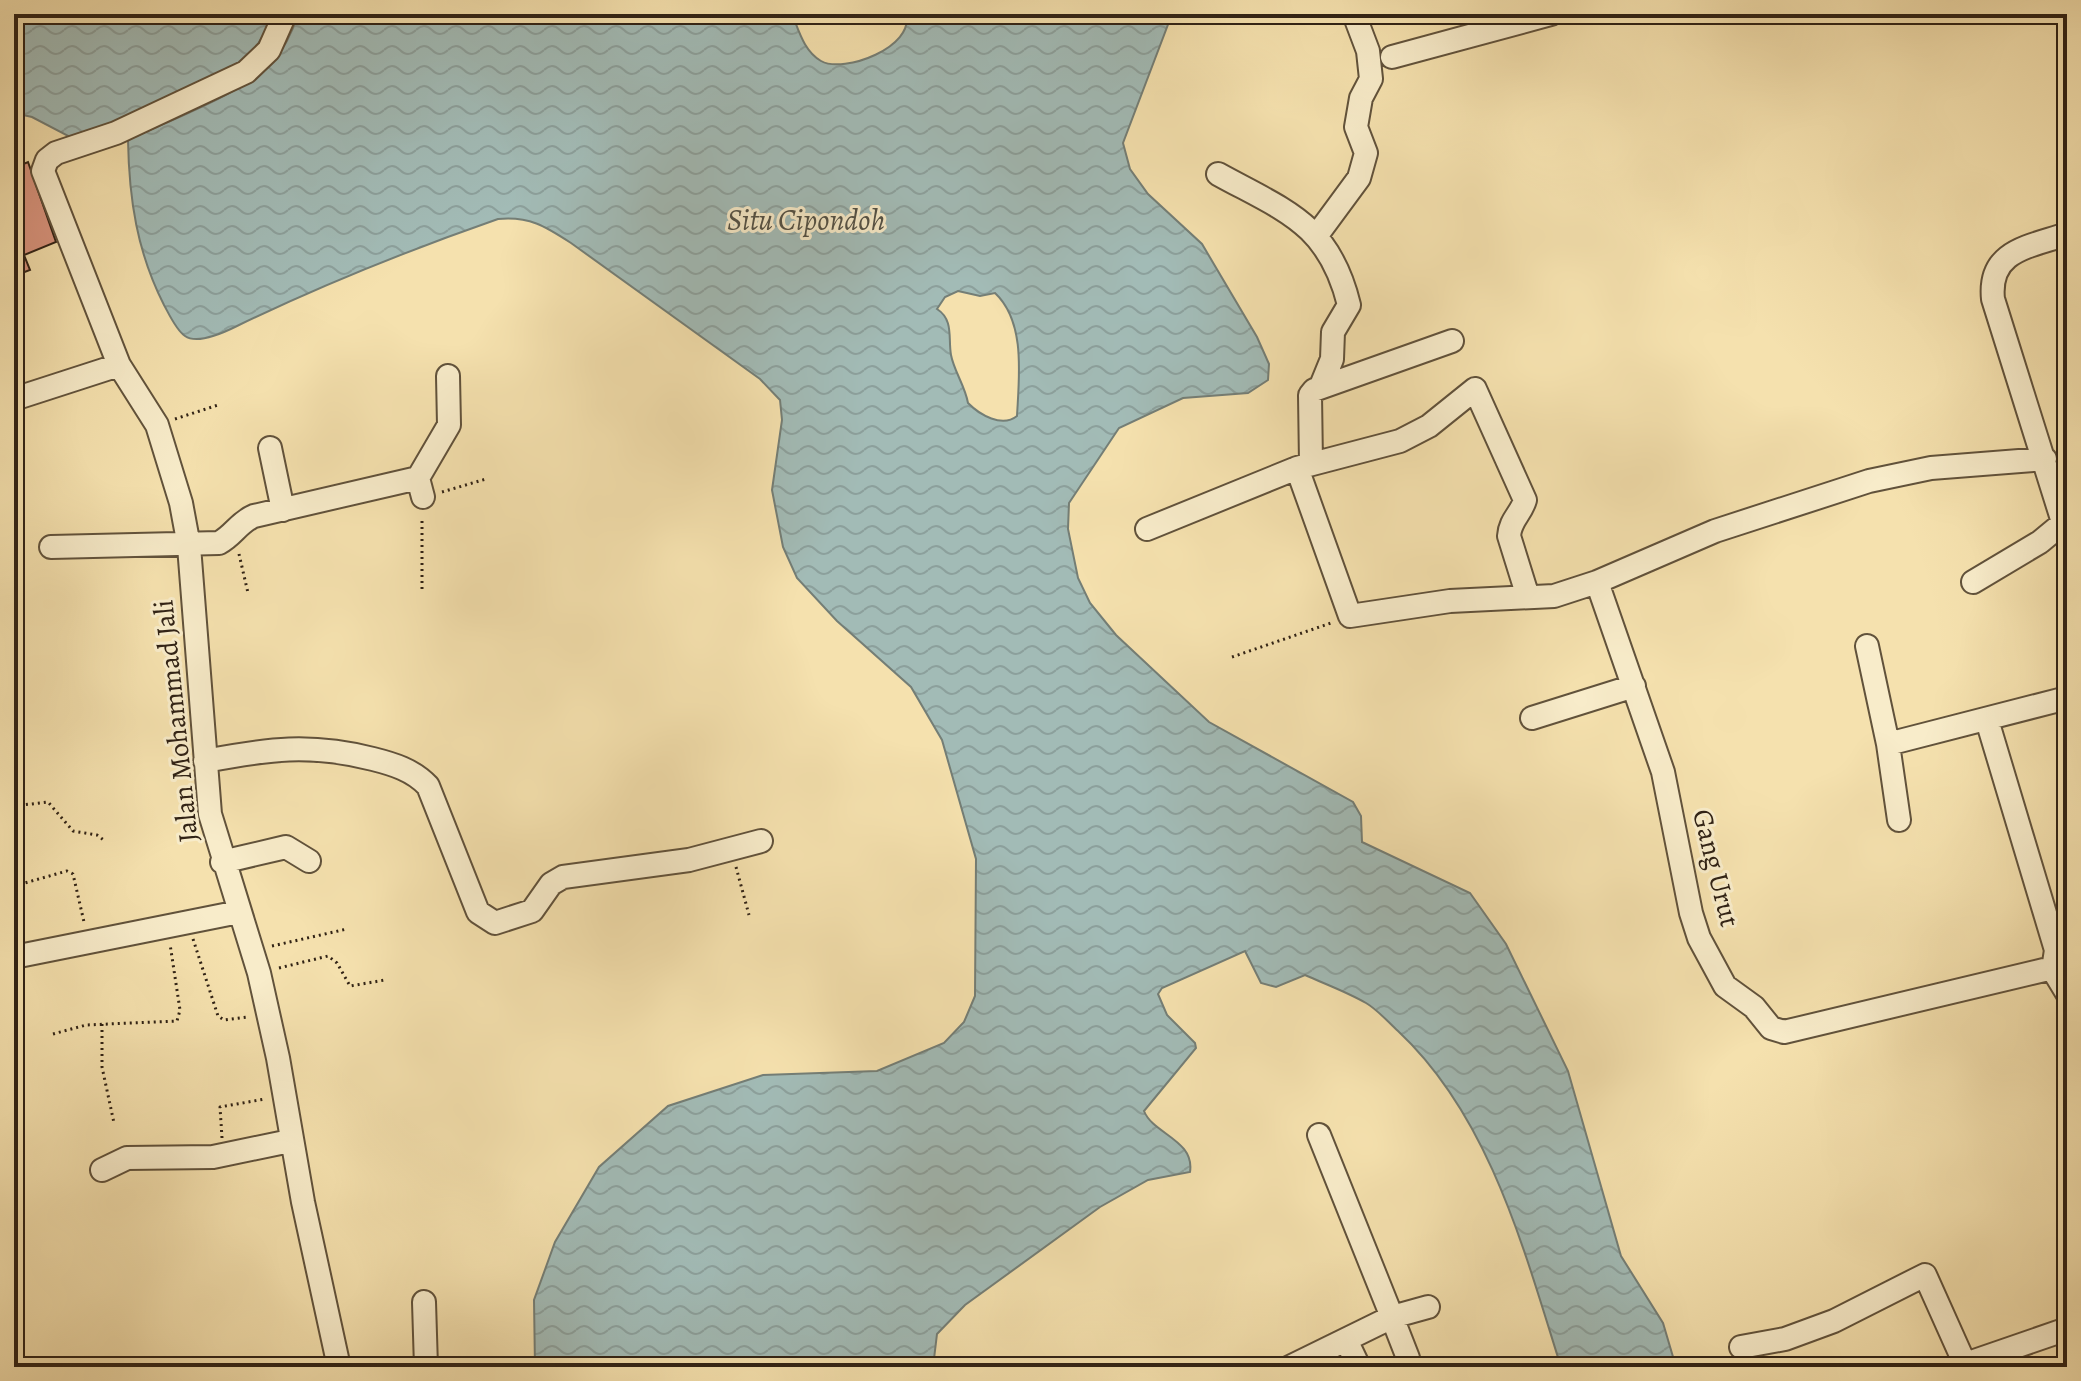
<svg xmlns="http://www.w3.org/2000/svg" width="2081" height="1381" viewBox="0 0 2081 1381" font-family="Alegreya,serif">
	<style>
		.water { fill: url(#water-waves); stroke: #747e76; stroke-width: 2; fill-rule: evenodd }
		.building { fill: #d9947e; stroke: #302215; stroke-width: 2 }
		.lines { fill: none; stroke-linecap: round; stroke-linejoin: round }
		.minor-casing { stroke: #61523b; stroke-width: 26 }
		.path { stroke: #302215; stroke-width: 3; stroke-dasharray: 2 4; stroke-linecap: butt }
		.minor { stroke: #f8ecca; stroke-width: 22 }
		.labels { text-anchor: middle; dominant-baseline: central; stroke-width: 6; stroke-linejoin: round; paint-order: stroke }
		.street-label { font-size: 28px; fill: #302215; stroke: #f8ecca }
		.water-label { font-size: 30px; font-style: italic; fill: #525045; stroke: #f8ecca }
	</style>
	<defs>
		<pattern id="water-waves" width="16" height="10" patternUnits="userSpaceOnUse" patternTransform="scale(2)"><rect width="16" height="10" fill="#a2bbb6"/><path d="M0 5q4-4 8 0t8 0" fill="none" stroke="#8ca09c"/></pattern>
	</defs>
	<rect width="100%" height="100%" fill="#f5e1ae"/>
	<filter id="stains"><feTurbulence type="fractalNoise" baseFrequency=".0025" numOctaves="4"/><feColorMatrix values="0 0 0 0 .2 0 0 0 0 .09 0 0 0 0 .02 0 0 0 .5 -.17"/></filter>
	<radialGradient id="worn" r=".72"><stop offset=".6" stop-color="#630" stop-opacity="0"/><stop offset="1" stop-color="#630" stop-opacity=".3"/></radialGradient>
	<path class="water" d="M 14,14 L 276,14 L 247,62 L 124,121 L 70,137 L 32,117 L 14,113 Z
		M 298,14 L 792,14 C 799,31 804,51 821,61 C 844,74 915,47 906,14 L 1172,14 L 1123,143 L 1130,169 L 1148,194 L 1202,244 L 1257,337 L 1269,364 L 1268,380 L 1248,393 L 1183,398 L 1119,428 L 1069,503 L 1068,529 L 1078,578 L 1090,603 L 1116,635 L 1209,722 L 1353,802 L 1361,816 L 1362,842 L 1470,893 L 1506,944 L 1568,1071 L 1621,1256 L 1663,1323 L 1676,1367 L 1561,1367 C 1524,1250 1490,1117 1398,1031 C 1388,1022 1378,1010 1366,1003 C 1347,992 1325,984 1305,975 L 1276,987 L 1261,983 L 1245,951 L 1162,988 L 1158,994 L 1167,1015 L 1195,1043 L 1196,1048 L 1144,1111 C 1153,1134 1195,1140 1190,1172 L 1148,1180 L 1100,1207 L 965,1305 L 937,1334 L 933,1367 L 535,1367 L 534,1300 L 555,1242 L 599,1167 L 668,1106 L 763,1075 L 877,1071 L 944,1043 L 964,1022 L 975,996 L 976,859 L 942,740 L 911,687 L 837,621 L 797,578 L 783,547 L 772,490 L 782,420 L 780,400 L 760,379 L 571,243 C 545,226 529,216 498,219 C 409,250 322,285 237,326 C 225,332 198,345 185,336 C 176,330 169,314 164,305 C 137,252 129,199 128,140 C 165,122 246,92 272,63 C 285,48 292,33 298,14 ZM 958,291 L 980,296 L 995,293 C 1026,322 1019,377 1017,416 C 1002,428 980,415 968,403 C 965,386 954,371 951,355 C 948,338 954,320 937,309 L 945,297 Z"/>
	<path class="building" d="M 28,162 L 56,242 L 24,255 L 30,270 L 14,276 L 14,168 Z"/>
	<g class="lines">
		<defs>
			<path id="minor" d="M 285,14 L 269,50 L 246,72 L 116,133 L 56,153 L 47,160 L 43,171 L 119,365 L 157,425 L 181,503 L 189,546 L 210,814 L 259,973 L 278,1058 L 303,1202 L 339,1367
				M 1392,57 L 1551,14
				M 1218,174 C 1285,211 1329,223 1349,305 L 1333,332 L 1332,359 L 1321,386
				M 2067,234 C 2029,247 1988,250 1993,299 L 2067,535
				M 1317,235 L 1359,178 L 1366,153 L 1356,127 L 1361,98 L 1371,79 L 1368,51 L 1354,14
				M 14,399 L 119,365
				M 270,448 L 283,510
				M 1311,463 L 1310,395 L 1314,390 L 1452,341
				M 1297,468 L 1400,441 L 1429,426 L 1475,389 L 1525,500 C 1521,514 1510,520 1509,536 L 1528,597
				M 418,478 L 449,425 L 448,376
				M 1147,529 L 1297,468 L 1350,616 L 1450,601 L 1554,596 L 1597,582 L 1715,531 L 1869,481 L 1931,468 L 2045,459
				M 51,547 L 219,543 C 234,535 238,523 254,516 L 418,478 L 423,497
				M 1597,582 L 1663,772 L 1691,913 L 1699,938 L 1725,986 L 1754,1007 L 1771,1028 L 1784,1032 L 2044,970 L 2053,970 L 2067,993
				M 1973,582 L 2040,542 L 2063,523
				M 1867,646 L 1888,744 L 2067,698
				M 1532,718 L 1634,686
				M 1987,720 L 2056,950 L 2053,970
				M 1888,744 L 1899,820
				M 205,761 C 268,749 310,743 373,759 C 393,764 413,770 428,786 L 478,912 L 495,923 L 532,911 L 551,884 L 563,877 L 689,860 L 761,841
				M 222,862 L 286,847 L 309,861
				M 14,957 L 239,912
				M 102,1170 L 127,1158 L 213,1157 L 290,1141
				M 424,1302 L 426,1367
				M 1347,1342 L 1359,1367
				M 1741,1347 L 1785,1339 L 1834,1321 L 1925,1275 L 1964,1362
				M 1408,1358 L 1392,1317 L 1428,1307
				M 1290,1367 L 1392,1317 L 1319,1135
				M 1957,1367 L 2067,1329"/>
		</defs>
		<use href="#minor" class="minor-casing"/>
		<path class="path" d="M 175,419 L 218,405
			M 442,492 L 486,479
			M 239,554 L 248,593
			M 422,589 L 422,517
			M 1232,657 L 1331,623
			M 14,806 L 48,802 L 73,831 L 97,835 L 105,841
			M 736,867 L 749,915
			M 14,886 L 67,871 L 73,874 L 84,922
			M 193,939 L 218,1016 L 224,1020 L 248,1017
			M 272,946 L 347,929
			M 279,968 L 328,956 L 337,963 L 350,986 L 385,980
			M 102,1024 L 102,1067 L 114,1123
			M 53,1034 L 86,1025 L 177,1021 L 180,1010 L 170,944
			M 222,1138 L 220,1107 L 265,1099
			M 1705,1367 L 1726,1356"/>
		<use href="#minor" class="minor"/>
	</g>
	<g class="labels">
		<g class="street-label">
			<text transform="translate(176 721) rotate(-96)">Jalan Mohammad Jali</text>
			<text transform="translate(1716 868) rotate(76)">Gang Urut</text>
		</g>
		<g class="water-label">
			<text x="806" y="220">Situ Cipondoh</text>
		</g>
	</g>
	<rect width="2081" height="1381" fill="none" stroke="#f5e1ae" stroke-width="48"/>
	<rect x="16" y="16" width="2049" height="1349" fill="none" stroke="#302215" stroke-width="4"/>
	<rect x="24" y="24" width="2033" height="1333" fill="none" stroke="#302215" stroke-width="2"/>
	<rect width="100%" height="100%" filter="url(#stains)"/>
	<rect width="100%" height="100%" fill="url(#worn)"/>
</svg>
